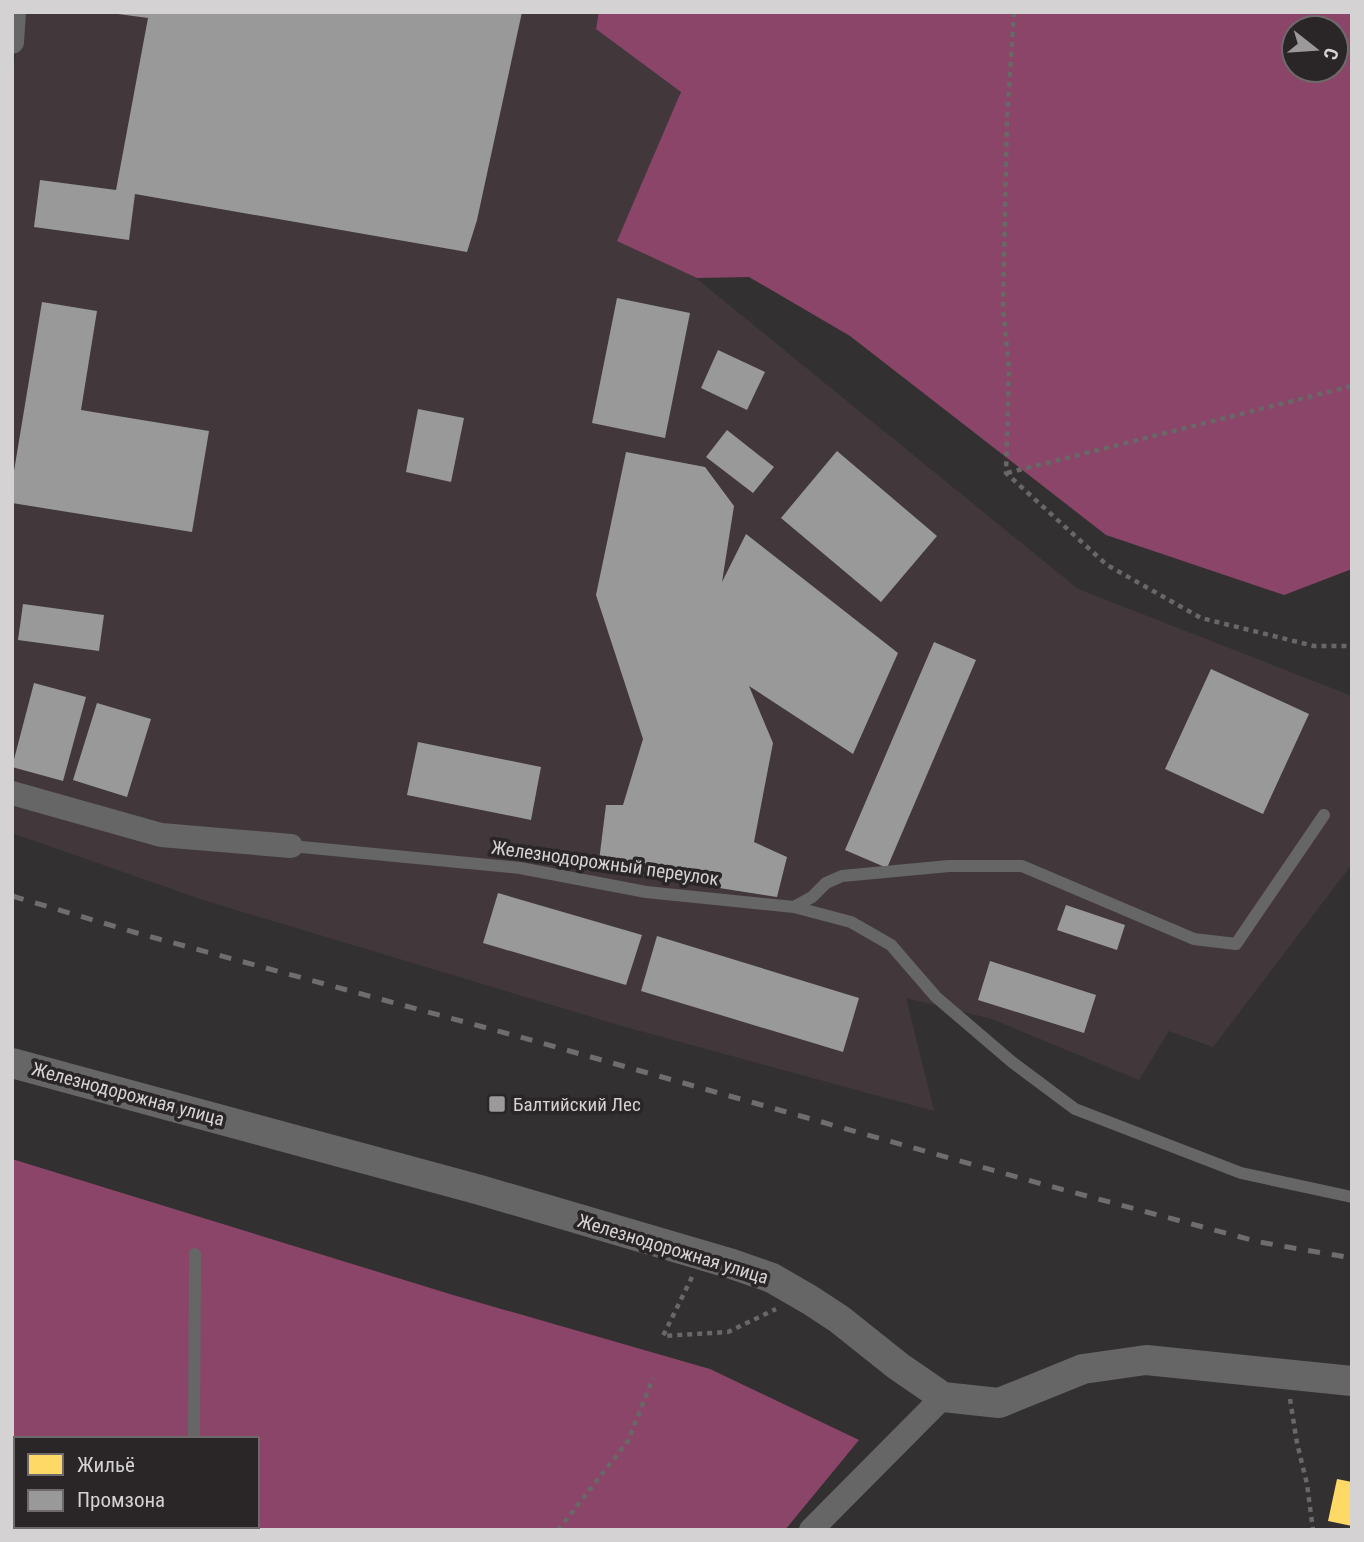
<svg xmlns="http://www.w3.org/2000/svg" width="1364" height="1542" viewBox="0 0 1364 1542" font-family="'Roboto Condensed',sans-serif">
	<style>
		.built { fill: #42383c }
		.forest { fill: #8b4568; fill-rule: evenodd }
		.homes { fill: #ffd966 }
		.industry { fill: #999 }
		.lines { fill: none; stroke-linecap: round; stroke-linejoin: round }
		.path { stroke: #696767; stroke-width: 4.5; stroke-dasharray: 5 5; stroke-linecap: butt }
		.service { stroke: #676666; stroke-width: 12 }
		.minor { stroke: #676666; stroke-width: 24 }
		.tertiary { stroke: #676666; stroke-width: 30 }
		.rail { stroke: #6f6e6e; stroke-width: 5; stroke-dasharray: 12 12; stroke-linecap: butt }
		.poi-dot { fill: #9c999a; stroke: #2a2527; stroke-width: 2.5 }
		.labels { text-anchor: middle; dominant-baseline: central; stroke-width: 7; stroke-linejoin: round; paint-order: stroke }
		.street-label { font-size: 19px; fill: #d5d2d3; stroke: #2a2527 }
		.poi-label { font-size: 19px; fill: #d5d2d3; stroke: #2a2527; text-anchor: start }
	</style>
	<rect width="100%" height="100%" fill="#333031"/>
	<path class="built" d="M 21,12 L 672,12 L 697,279 L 1078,589 L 1352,696 L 1352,864 L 1213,1047 L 1169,1031 L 1139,1080 L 992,1019 L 906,998 L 934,1111 L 622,1026 L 203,900 L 12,833 L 12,82 Z"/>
	<path class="forest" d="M 599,12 L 1352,12 L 1352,569 L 1284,595 L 1106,535 L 850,336 L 749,277 L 697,278 L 617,241 L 681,92 L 596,29 ZM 1294,28 L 1336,28 L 1336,70 L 1294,70 Z
		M 12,1159 L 453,1295 L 710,1369 L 859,1440 L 785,1530 L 12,1530 ZM 16,1439 L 257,1439 L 257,1526 L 16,1526 Z"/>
	<path class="homes" d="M 1337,1479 L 1352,1482 L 1352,1526 L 1328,1521 Z"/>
	<path class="industry" d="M 118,12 L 522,12 L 477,220 L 467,252 L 135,194 L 129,240 L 34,227 L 40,180 L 116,190 L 148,18 L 118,14 Z
		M 617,298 L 690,313 L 665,438 L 592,423 Z
		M 42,302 L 97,311 L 81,410 L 209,431 L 192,532 L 12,503 L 12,483 Z
		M 718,350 L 765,372 L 747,410 L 701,388 Z
		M 418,409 L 464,418 L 451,482 L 406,472 Z
		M 727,430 L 774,467 L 753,493 L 706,457 Z
		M 837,451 L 937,536 L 881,602 L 781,518 Z
		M 626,452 L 705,467 L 734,506 L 722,582 L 746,534 L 898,653 L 853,754 L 749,686 L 773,743 L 754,842 L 787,857 L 777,897 L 598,869 L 606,805 L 623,805 L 643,739 L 596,595 Z
		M 23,604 L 104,615 L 99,651 L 18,640 Z
		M 934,642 L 976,660 L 887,868 L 845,850 Z
		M 1211,669 L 1309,714 L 1263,814 L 1165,769 Z
		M 34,683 L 86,697 L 63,781 L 12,767 Z
		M 97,703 L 151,719 L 127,797 L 73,780 Z
		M 418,742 L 541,767 L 531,820 L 407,795 Z
		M 498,893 L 642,935 L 626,985 L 483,943 Z
		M 1066,905 L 1125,925 L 1117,950 L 1057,930 Z
		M 657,936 L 859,998 L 843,1052 L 641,991 Z
		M 990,961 L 1096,995 L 1084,1033 L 978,1000 Z"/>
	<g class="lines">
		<path class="path" d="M 1014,12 L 1007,119 L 1003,307 L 1009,370 L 1006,473 L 1107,565 L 1201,618 L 1314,646 L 1352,646
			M 1007,473 L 1352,386
			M 692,1277 L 663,1336 L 728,1332 L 776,1309
			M 1290,1399 L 1297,1443 L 1307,1484 L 1313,1530
			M 558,1530 L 628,1441 L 653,1378"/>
		<path class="service" d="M 291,846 L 520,868 L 646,892 L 794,907 L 812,897 L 826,883 L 842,876 L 949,866 L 1022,866 L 1194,939 L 1236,944 L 1324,815
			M 794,907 L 851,922 L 891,945 L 936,997 L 1012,1062 L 1075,1109 L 1241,1173 L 1352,1197
			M 194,1439 L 195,1254
			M 194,1530 L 194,1526"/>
		<path class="minor" d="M 12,42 L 14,12
			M 12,793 L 161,835 L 291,846
			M 811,1530 L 943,1397"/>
		<path class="tertiary" d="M 12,1063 L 480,1190 L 732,1264 L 772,1278 L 810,1300 L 839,1319 L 898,1366 L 943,1397 L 999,1403 L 1083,1369 L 1146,1360 L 1352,1381"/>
		<path class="rail" d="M 12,896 L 137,933 L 520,1037 L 1042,1184 L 1259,1242 L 1352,1258"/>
	</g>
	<rect class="poi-dot" x="488" y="1095" width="18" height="18" rx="3.5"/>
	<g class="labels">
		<g class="street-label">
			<text transform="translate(605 863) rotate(8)">Железнодорожный переулок</text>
			<text transform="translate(128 1094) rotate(15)">Железнодорожная улица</text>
			<text transform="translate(673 1249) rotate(17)">Железнодорожная улица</text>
		</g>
		<g class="poi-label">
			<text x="513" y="1104">Балтийский Лес</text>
		</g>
	</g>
	<rect width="1364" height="1542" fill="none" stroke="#d5d2d3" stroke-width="28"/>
	<rect x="14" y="1437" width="245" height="91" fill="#2a2527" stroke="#6e6a6c" stroke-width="2"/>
	<rect x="28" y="1454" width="35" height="21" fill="#ffd966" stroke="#6e6a6c" stroke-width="2"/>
	<text x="77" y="1472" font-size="21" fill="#d5d2d3">Жильё</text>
	<rect x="28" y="1490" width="35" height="21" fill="#999999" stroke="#6e6a6c" stroke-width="2"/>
	<text x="77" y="1507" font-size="21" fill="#d5d2d3">Промзона</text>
	<g transform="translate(1315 49) rotate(107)"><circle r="33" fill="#2a2527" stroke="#6e6a6c" stroke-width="2"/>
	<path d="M0-5L12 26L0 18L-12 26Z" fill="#9c999a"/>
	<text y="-10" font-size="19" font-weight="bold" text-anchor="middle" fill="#d5d2d3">С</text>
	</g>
</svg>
